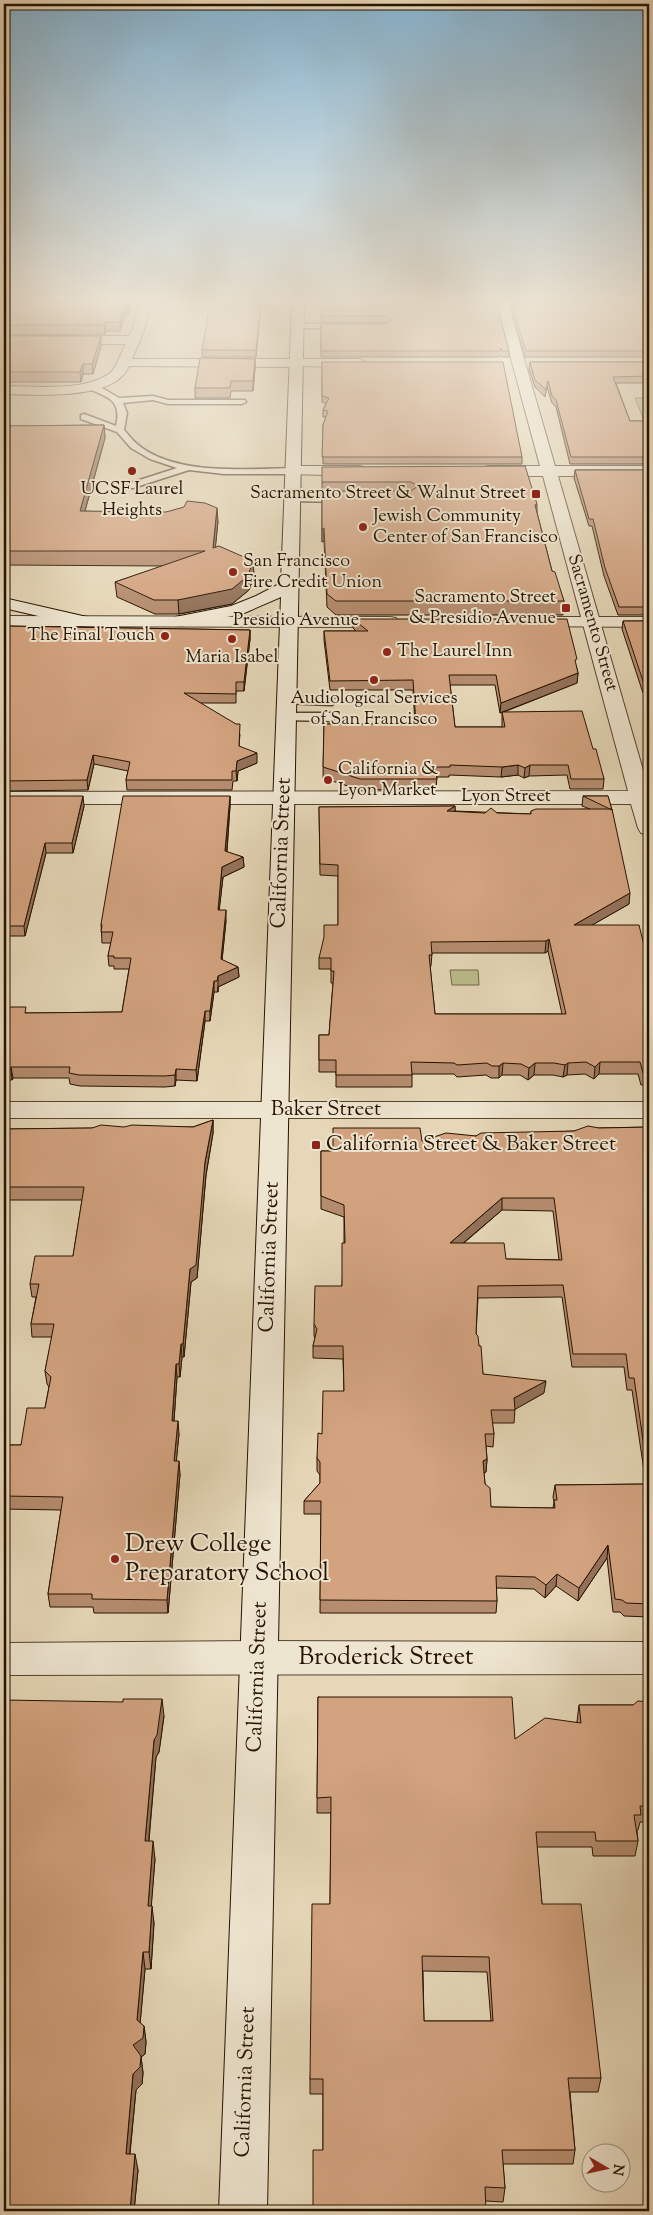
<svg xmlns="http://www.w3.org/2000/svg" width="653" height="2215" viewBox="0 0 653 2215" font-family="'Sorts Mill Goudy',serif">
	<style>
		.green { fill: #babd8b; stroke: #706846 }
		.lines { fill: none; stroke-linecap: round; stroke-linejoin: round }
		.service-casing { stroke: #56432e; stroke-width: 3 }
		.minor-casing { stroke: #56432e; stroke-width: 2 }
		.tertiary-casing { stroke: #56432e; stroke-width: 2 }
		.secondary-casing { stroke: #261200; stroke-width: 2 }
		.service { fill: #eee5d0; fill-rule: evenodd }
		.minor { fill: #eee5d0; fill-rule: evenodd }
		.tertiary { fill: #eee5d0; fill-rule: evenodd }
		.secondary { fill: #eee5d0; fill-rule: evenodd }
		.wall { fill: #b58c6e; stroke: #261200; fill-rule: evenodd }
		.shaded-wall { fill: #94725a; stroke: #261200 }
		.building { fill: #d3a380; stroke: #261200; fill-rule: evenodd }
		.poi-dot { fill: #8f2418; stroke: #eee5d0; stroke-width: 2 }
		.labels { text-anchor: middle; dominant-baseline: central; stroke-width: 4; stroke-linejoin: round; paint-order: stroke }
		.far-poi-label { font-size: 18px; fill: #261200; stroke: #eee5d0; text-anchor: start }
		.far-street-label { font-size: 18px; fill: #261200; stroke: #eee5d0 }
		.street-label { font-size: 21px; fill: #261200; stroke: #eee5d0 }
		.poi-label { font-size: 21px; fill: #261200; stroke: #eee5d0; text-anchor: start }
		.near-poi-label { font-size: 25px; fill: #261200; stroke: #eee5d0; text-anchor: start }
		.near-street-label { font-size: 25px; fill: #261200; stroke: #eee5d0 }
	</style>
	<rect width="100%" height="100%" fill="#e5d7b7"/>
	<filter id="stains"><feTurbulence type="fractalNoise" baseFrequency=".004" numOctaves="4"/><feColorMatrix values="0 0 0 0 .2 0 0 0 0 .09 0 0 0 0 .02 0 0 0 .5 -.17"/></filter>
	<radialGradient id="worn" r=".72"><stop offset=".6" stop-color="#630" stop-opacity="0"/><stop offset="1" stop-color="#630" stop-opacity=".3"/></radialGradient>
	<path class="green" d="M 635,398 L 649,398 L 649,428 L 647,428 Z
		M 450,970 L 478,970 L 479,985 L 452,985 Z"/>
	<g class="lines">
		<defs>
			<path id="service" d="M 294,324 L 342,324 L 346,326 L 342,328 L 297,328 L 293,326 Z
				M 87,384 L 102,388 L 119,398 L 153,396 L 168,400 L 245,400 L 246,402 L 242,404 L 168,404 L 153,400 L 123,403 L 127,413 L 124,430 C 128,434 132,440 137,444 C 174,476 248,469 294,468 L 299,471 L 294,474 L 224,474 L 189,470 L 133,488 L 127,488 L 127,484 L 177,468 L 150,459 L 131,448 L 117,432 L 81,419 L 81,415 L 84,414 L 116,426 C 122,400 108,397 87,388 Z
				M 293,496 L 343,496 L 348,499 L 343,502 L 290,501 L 288,499 Z
				M 287,697 L 332,697 L 338,701 L 332,705 L 283,703 L 281,701 Z
				M 286,713 L 331,713 L 337,717 L 331,721 L 282,720 L 280,717 L 282,714 Z"/>
			<path id="minor" d="M 496,303 L 508,303 L 555,466 L 649,466 L 649,476 L 558,476 L 649,791 L 649,835 L 641,833 L 638,828 L 631,804 L 4,804 L 4,792 L 628,791 L 543,476 L 488,476 L 483,474 L 480,471 L 483,468 L 488,466 L 540,466 Z
				M 4,336 L 134,336 L 140,340 L 134,344 L 4,344 Z
				M 124,359 L 131,363 C 128,367 126,373 122,376 C 101,399 33,395 4,394 L 4,386 C 35,386 85,392 110,373 C 114,370 116,364 119,360 Z
				M 296,359 L 360,359 L 367,363 L 360,367 L 291,366 L 289,363 Z
				M 294,466 L 360,466 L 365,468 L 368,471 L 365,474 L 360,476 L 289,474 L 286,471 L 289,468 Z
				M 4,1102 L 649,1102 L 649,1118 L 4,1118 Z
				M 258,1641 L 649,1642 L 649,1674 L 4,1675 L 4,1643 Z"/>
			<path id="tertiary" d="M 139,303 L 151,303 L 144,330 L 132,359 L 296,359 L 303,363 L 296,367 L 119,366 L 117,363 L 132,330 Z
				M 4,616 L 390,617 L 396,618 L 399,622 L 396,626 L 390,627 L 4,626 Z
				M 531,617 L 649,617 L 649,627 L 525,626 L 522,622 L 525,618 Z"/>
			<path id="secondary" d="M 292,303 L 304,303 L 267,2211 L 219,2211 L 281,597 L 242,614 L 181,626 L 175,625 L 172,621 L 175,617 L 231,606 L 256,596 L 281,583 Z
				M 4,598 L 87,617 L 90,621 L 87,625 L 81,626 L 4,608 Z"/>
		</defs>
		<use href="#service" class="service-casing"/>
		<use href="#minor" class="minor-casing"/>
		<use href="#tertiary" class="tertiary-casing"/>
		<use href="#secondary" class="secondary-casing"/>
		<use href="#service" class="service"/>
		<use href="#minor" class="minor"/>
		<use href="#tertiary" class="tertiary"/>
		<use href="#secondary" class="secondary"/>
	</g>
	<path class="wall" d="M 4,303 L 132,303 L 128,315 L 125,315 L 120,331 L 106,331 L 105,334 L 4,335 Z
		M 261,303 L 256,357 L 202,357 L 202,350 Z
		M 322,303 L 496,303 L 509,351 L 509,357 L 502,357 L 500,355 L 500,357 L 321,357 L 321,324 L 387,323 L 386,322 L 321,322 Z
		M 509,303 L 649,303 L 649,357 L 525,357 Z
		M 4,336 L 101,346 L 93,374 L 83,374 L 81,382 L 4,382 Z
		M 255,359 L 255,369 L 253,391 L 231,391 L 230,398 L 195,398 L 195,388 Z
		M 322,362 L 522,457 L 522,464 L 323,464 L 323,425 L 326,417 L 323,417 L 323,410 L 326,404 L 322,402 Z
		M 530,362 L 649,362 L 649,383 L 616,383 L 630,421 L 649,421 L 649,464 L 570,464 L 556,407 L 552,403 L 547,387 L 545,397 L 535,387 L 529,369 Z
		M 104,425 L 105,438 L 85,511 L 218,521 L 215,548 L 253,561 L 254,576 L 249,590 L 232,604 L 179,614 L 155,614 L 117,597 L 115,582 L 163,566 L 4,565 L 4,426 Z
		M 525,466 L 552,571 L 564,601 L 563,615 L 336,615 L 327,607 L 324,541 L 322,542 L 322,482 Z
		M 575,470 L 649,470 L 649,615 L 618,615 L 604,576 L 592,526 L 589,526 L 574,478 Z
		M 353,619 L 576,665 L 578,673 L 577,683 L 504,712 L 593,749 L 604,779 L 603,789 L 570,789 L 567,775 L 529,776 L 524,778 L 518,775 L 501,777 L 449,775 L 449,777 L 437,777 L 436,789 L 360,790 L 323,778 L 324,724 L 415,724 L 413,690 L 330,690 L 324,640 L 324,631 L 356,631 L 353,628 ZM 450,685 L 495,685 L 500,713 L 502,712 L 502,727 L 455,727 Z
		M 623,621 L 649,621 L 649,702 L 649,693 L 643,693 L 622,629 Z
		M 4,626 L 250,630 L 250,639 L 244,691 L 236,691 L 236,703 L 199,703 L 240,734 L 239,746 L 257,763 L 238,771 L 237,781 L 233,781 L 232,790 L 127,790 L 126,780 L 128,771 L 94,764 L 88,790 L 4,791 Z
		M 4,796 L 84,806 L 73,853 L 46,853 L 25,936 L 4,936 Z
		M 230,796 L 230,806 L 227,852 L 243,857 L 244,867 L 223,877 L 219,910 L 226,921 L 222,960 L 238,967 L 239,977 L 218,987 L 218,992 L 214,992 L 210,1021 L 205,1021 L 197,1081 L 176,1080 L 175,1086 L 165,1087 L 80,1086 L 70,1084 L 69,1078 L 13,1078 L 12,1080 L 4,1080 L 4,1007 L 27,1013 L 122,1012 L 129,969 L 114,969 L 114,966 L 109,966 L 108,956 L 111,943 L 102,943 L 101,924 Z
		M 583,796 L 608,796 L 612,811 L 629,904 L 592,925 L 649,965 L 649,1085 L 641,1085 L 638,1074 L 599,1074 L 594,1079 L 585,1074 L 567,1075 L 563,1077 L 553,1075 L 534,1075 L 528,1080 L 520,1075 L 502,1075 L 499,1078 L 491,1078 L 486,1075 L 457,1077 L 454,1074 L 412,1074 L 412,1087 L 336,1087 L 336,1072 L 319,1072 L 319,1035 L 329,1035 L 333,983 L 331,983 L 331,969 L 319,969 L 319,958 L 338,925 L 338,876 L 320,875 L 319,807 L 455,806 L 455,811 L 531,814 L 531,811 L 590,809 L 582,806 ZM 548,951 L 562,1014 L 435,1014 L 430,966 L 431,966 L 432,953 L 545,953 Z
		M 213,1120 L 213,1133 L 206,1175 L 197,1278 L 191,1282 L 184,1357 L 182,1357 L 180,1377 L 177,1377 L 174,1421 L 179,1434 L 176,1461 L 180,1474 L 168,1613 L 94,1613 L 93,1607 L 50,1607 L 48,1594 L 61,1510 L 4,1509 L 4,1445 L 21,1445 L 45,1408 L 49,1387 L 47,1384 L 45,1371 L 52,1337 L 32,1337 L 31,1324 L 36,1297 L 32,1297 L 30,1284 L 73,1256 L 82,1200 L 4,1200 L 4,1129 L 193,1127 Z
		M 649,1127 L 649,1617 L 624,1616 L 620,1612 L 613,1612 L 607,1558 L 578,1601 L 556,1586 L 545,1598 L 534,1589 L 496,1588 L 497,1601 L 496,1613 L 320,1613 L 321,1514 L 304,1514 L 304,1501 L 320,1483 L 320,1475 L 317,1471 L 317,1458 L 322,1434 L 344,1391 L 343,1359 L 313,1358 L 313,1346 L 315,1338 L 314,1336 L 314,1324 L 342,1286 L 344,1243 L 344,1217 L 321,1209 L 321,1151 L 333,1151 L 476,1136 L 574,1131 L 599,1128 ZM 502,1210 L 553,1211 L 559,1260 L 506,1259 L 464,1243 ZM 562,1297 L 572,1367 L 624,1367 L 627,1390 L 632,1390 L 646,1484 L 555,1485 L 553,1497 L 554,1502 L 553,1508 L 491,1507 L 485,1484 L 484,1473 L 486,1472 L 487,1459 L 486,1446 L 493,1447 L 494,1434 L 492,1423 L 514,1423 L 515,1409 L 544,1393 L 483,1374 L 479,1346 L 476,1334 L 478,1298 Z
		M 318,1697 L 515,1739 L 577,1722 L 579,1705 L 633,1705 L 649,1702 L 649,1822 L 640,1822 L 638,1830 L 637,1830 L 638,1841 L 635,1856 L 593,1856 L 592,1847 L 537,1847 L 542,1904 L 601,2078 L 598,2092 L 570,2092 L 575,2150 L 573,2164 L 503,2164 L 505,2188 L 503,2202 L 486,2201 L 323,2150 L 323,2094 L 310,2094 L 310,2079 L 330,1904 L 331,1813 L 317,1813 ZM 423,1971 L 487,1972 L 491,2021 L 424,2021 Z
		M 4,1700 L 164,1716 L 159,1752 L 156,1757 L 149,1841 L 155,1859 L 151,1906 L 154,1923 L 151,1969 L 145,1969 L 140,2023 L 144,2026 L 146,2042 L 145,2054 L 141,2057 L 143,2073 L 142,2084 L 136,2090 L 130,2154 L 138,2170 L 134,2211 L 4,1848 Z
		M 648,1903 L 649,1903 L 649,1953 L 645,1918 Z"/>
	<path class="shaded-wall" d="M 128,303 L 132,303 L 128,315 Z
		M 261,303 L 256,357 L 256,350 Z
		M 125,306 L 125,315 L 120,331 L 120,322 Z
		M 105,322 L 106,331 L 105,334 L 104,325 Z
		M 101,336 L 101,346 L 93,374 L 92,364 Z
		M 255,359 L 255,369 L 253,391 L 253,381 Z
		M 83,364 L 83,374 L 81,382 L 80,372 Z
		M 104,425 L 105,438 L 81,525 L 80,511 Z
		M 537,504 L 537,517 L 535,505 Z
		M 217,508 L 218,521 L 214,563 L 213,548 Z
		M 324,528 L 324,541 L 322,542 L 322,529 Z
		M 253,561 L 254,576 L 249,590 L 232,604 L 179,614 L 178,600 Z
		M 250,630 L 250,639 L 244,691 L 244,682 Z
		M 578,673 L 577,683 L 500,713 L 501,703 Z
		M 257,753 L 257,763 L 238,771 L 237,781 L 236,771 L 237,761 Z
		M 93,755 L 94,764 L 88,790 L 87,780 Z
		M 518,765 L 518,775 L 501,777 L 502,767 Z
		M 530,765 L 529,776 L 524,778 L 525,768 Z
		M 83,796 L 84,806 L 73,853 L 72,843 Z
		M 230,796 L 230,806 L 226,861 L 225,851 Z
		M 455,806 L 455,817 L 447,811 Z
		M 45,843 L 46,853 L 25,936 L 24,926 Z
		M 243,857 L 244,867 L 223,877 L 218,921 L 218,910 L 222,867 Z
		M 630,893 L 629,904 L 573,936 L 574,925 Z
		M 226,910 L 226,921 L 221,970 L 221,959 Z
		M 549,939 L 548,951 L 545,953 L 546,941 Z
		M 238,967 L 239,977 L 218,987 L 218,992 L 218,976 Z
		M 214,981 L 214,992 L 210,1021 L 210,1011 Z
		M 205,1011 L 205,1021 L 197,1081 L 196,1070 Z
		M 600,1062 L 599,1074 L 594,1079 L 595,1067 Z
		M 503,1063 L 502,1075 L 499,1078 L 499,1066 Z
		M 535,1063 L 534,1075 L 528,1080 L 529,1068 Z
		M 568,1063 L 567,1075 L 563,1077 L 565,1065 Z
		M 11,1067 L 13,1078 L 12,1080 L 11,1069 Z
		M 176,1069 L 176,1080 L 175,1086 L 175,1075 Z
		M 213,1120 L 213,1133 L 206,1175 L 197,1278 L 191,1282 L 184,1357 L 183,1344 L 190,1269 L 205,1162 Z
		M 502,1198 L 502,1210 L 449,1255 L 450,1243 Z
		M 181,1344 L 182,1357 L 180,1377 L 179,1364 Z
		M 176,1364 L 177,1377 L 173,1434 L 172,1421 Z
		M 546,1381 L 544,1393 L 514,1410 L 514,1398 Z
		M 178,1421 L 179,1434 L 175,1475 L 174,1461 Z
		M 487,1459 L 486,1472 L 482,1474 L 483,1461 Z
		M 179,1461 L 180,1474 L 168,1613 L 167,1600 Z
		M 608,1545 L 607,1558 L 578,1601 L 579,1588 Z
		M 557,1574 L 556,1586 L 545,1598 L 546,1585 Z
		M 162,1699 L 164,1716 L 159,1752 L 156,1757 L 147,1859 L 145,1841 L 154,1740 Z
		M 153,1841 L 155,1859 L 150,1923 L 148,1906 Z
		M 152,1906 L 154,1923 L 151,1969 L 149,1952 Z
		M 143,1952 L 145,1969 L 139,2036 L 137,2020 Z
		M 144,2026 L 146,2042 L 145,2054 L 141,2057 L 143,2073 L 142,2084 L 136,2090 L 128,2170 L 126,2154 L 133,2074 L 133,2045 Z
		M 135,2154 L 138,2170 L 134,2211 L 130,2211 Z"/>
	<path class="building" d="M 4,303 L 128,303 L 128,306 L 125,306 L 120,322 L 105,322 L 104,325 L 4,325 Z
		M 210,303 L 261,303 L 256,350 L 202,350 Z
		M 322,303 L 496,303 L 509,351 L 503,351 L 500,348 L 501,351 L 321,351 L 321,324 L 386,324 L 392,320 L 386,316 L 321,316 Z
		M 511,303 L 649,303 L 649,351 L 526,351 Z
		M 4,336 L 101,336 L 92,364 L 83,364 L 80,372 L 4,372 Z
		M 200,358 L 255,359 L 253,381 L 231,381 L 230,388 L 195,388 Z
		M 322,362 L 503,362 L 522,457 L 322,457 L 323,425 L 328,411 L 323,410 L 329,398 L 322,396 Z
		M 530,362 L 649,362 L 649,376 L 613,377 L 630,421 L 649,421 L 649,457 L 571,457 L 556,400 L 552,396 L 548,381 L 546,390 L 535,380 Z
		M 104,425 L 80,511 L 166,512 L 184,507 L 187,501 L 205,503 L 217,508 L 213,548 L 219,546 L 253,561 L 248,576 L 232,589 L 178,600 L 154,600 L 115,582 L 205,551 L 4,551 L 4,426 Z
		M 525,466 L 537,504 L 535,505 L 552,571 L 555,572 L 564,601 L 336,601 L 327,594 L 324,528 L 322,529 L 322,491 L 411,491 L 418,486 L 411,482 L 322,482 L 322,467 Z
		M 575,470 L 649,470 L 649,607 L 619,607 L 605,568 L 593,519 L 589,519 Z
		M 353,619 L 567,619 L 577,659 L 575,660 L 578,673 L 501,703 L 496,675 L 449,675 L 455,727 L 505,727 L 502,712 L 582,711 L 593,749 L 596,749 L 604,779 L 571,779 L 568,765 L 530,765 L 525,768 L 518,765 L 502,767 L 450,765 L 450,767 L 435,767 L 437,779 L 360,779 L 323,767 L 324,724 L 416,724 L 413,680 L 330,681 L 324,631 L 368,631 Z
		M 623,621 L 649,621 L 649,684 L 644,684 Z
		M 4,626 L 250,630 L 244,682 L 236,682 L 236,694 L 184,693 L 236,724 L 240,724 L 239,746 L 257,753 L 237,761 L 236,771 L 232,771 L 232,780 L 126,780 L 130,762 L 93,755 L 87,780 L 4,781 Z
		M 4,796 L 83,796 L 72,843 L 45,843 L 24,926 L 4,926 Z
		M 123,796 L 230,796 L 225,851 L 243,857 L 222,867 L 218,910 L 226,910 L 221,959 L 238,967 L 218,976 L 217,981 L 214,981 L 210,1011 L 205,1011 L 196,1070 L 176,1069 L 175,1075 L 165,1076 L 79,1075 L 69,1073 L 70,1067 L 11,1067 L 11,1069 L 4,1069 L 4,1007 L 26,1007 L 25,1013 L 122,1012 L 131,958 L 114,958 L 114,956 L 108,956 L 113,932 L 101,932 L 102,925 L 101,924 Z
		M 583,796 L 608,796 L 612,810 Z
		M 455,806 L 447,811 L 485,813 L 491,808 L 497,813 L 531,814 L 531,811 L 536,809 L 612,809 L 630,893 L 574,925 L 639,925 L 649,965 L 649,1073 L 643,1073 L 640,1062 L 600,1062 L 595,1067 L 586,1062 L 568,1063 L 565,1065 L 554,1063 L 535,1063 L 529,1068 L 521,1064 L 503,1063 L 499,1066 L 492,1066 L 487,1063 L 457,1065 L 454,1063 L 411,1062 L 412,1075 L 336,1075 L 336,1060 L 319,1060 L 319,1035 L 329,1035 L 334,971 L 331,971 L 331,958 L 319,958 L 324,937 L 324,925 L 338,925 L 338,865 L 320,864 L 319,807 ZM 549,939 L 566,1014 L 435,1014 L 429,955 L 432,955 L 431,942 L 546,941 Z
		M 213,1120 L 205,1162 L 196,1265 L 190,1269 L 183,1344 L 181,1344 L 179,1364 L 176,1364 L 172,1421 L 178,1421 L 174,1461 L 179,1461 L 167,1600 L 92,1599 L 92,1594 L 48,1594 L 63,1497 L 4,1496 L 4,1445 L 21,1445 L 27,1408 L 45,1408 L 51,1377 L 45,1371 L 54,1324 L 31,1324 L 39,1284 L 30,1284 L 35,1256 L 73,1256 L 84,1187 L 4,1187 L 4,1129 L 92,1128 L 101,1125 L 124,1127 L 132,1125 L 193,1127 Z
		M 588,1126 L 599,1128 L 649,1127 L 649,1481 L 634,1378 L 629,1378 L 626,1354 L 573,1354 L 563,1285 L 478,1286 L 476,1334 L 478,1336 L 479,1346 L 481,1346 L 483,1374 L 546,1381 L 514,1398 L 515,1410 L 491,1410 L 494,1434 L 485,1434 L 487,1459 L 483,1461 L 485,1484 L 490,1488 L 491,1507 L 555,1508 L 554,1500 L 557,1500 L 555,1485 L 649,1484 L 649,1604 L 626,1603 L 622,1600 L 615,1599 L 608,1545 L 579,1588 L 557,1574 L 546,1585 L 535,1577 L 496,1576 L 497,1601 L 320,1600 L 321,1501 L 304,1501 L 320,1483 L 320,1462 L 317,1458 L 318,1433 L 322,1434 L 323,1391 L 344,1391 L 343,1346 L 313,1346 L 317,1329 L 314,1324 L 315,1286 L 342,1286 L 342,1243 L 345,1243 L 344,1205 L 321,1196 L 321,1151 L 333,1151 L 333,1128 L 420,1128 L 422,1141 L 446,1133 L 476,1136 L 481,1133 L 574,1131 ZM 502,1198 L 554,1198 L 562,1260 L 506,1259 L 504,1243 L 450,1243 Z
		M 318,1697 L 512,1697 L 515,1739 L 545,1718 L 581,1723 L 579,1705 L 633,1705 L 638,1701 L 649,1702 L 649,1807 L 640,1806 L 641,1815 L 634,1815 L 638,1841 L 596,1841 L 595,1832 L 536,1832 L 542,1904 L 581,1904 L 601,2078 L 568,2078 L 575,2150 L 502,2150 L 505,2188 L 485,2187 L 486,2211 L 313,2211 L 313,2150 L 323,2150 L 323,2079 L 310,2079 L 312,1904 L 330,1904 L 331,1797 L 317,1798 ZM 422,1956 L 489,1957 L 493,2021 L 424,2021 Z
		M 123,1699 L 162,1699 L 157,1735 L 154,1740 L 145,1841 L 153,1841 L 148,1906 L 152,1906 L 149,1952 L 143,1952 L 137,2020 L 144,2026 L 143,2038 L 133,2045 L 141,2056 L 140,2067 L 133,2074 L 126,2154 L 135,2154 L 130,2211 L 4,2211 L 4,1850 L 7,1831 L 4,1831 L 4,1700 L 123,1702 Z"/>
	<linearGradient id="sky" x2="0" y2="1"><stop stop-color="#87b6d4"/><stop offset="0.49" stop-color="#f3eddf"/><stop offset="1" stop-color="#f3eddf" stop-opacity="0"/></linearGradient>
	<rect width="653" height="614" fill="url(#sky)"/>
	<g class="poi-dot">
		<circle cx="132" cy="471" r="5"/>
		<rect x="531" y="489" width="10" height="10" rx="2.5"/>
		<circle cx="363" cy="527" r="5"/>
		<circle cx="233" cy="572" r="5"/>
		<rect x="561" y="603" width="10" height="10" rx="2.5"/>
		<circle cx="165" cy="636" r="5"/>
		<circle cx="232" cy="639" r="5"/>
		<circle cx="387" cy="652" r="5"/>
		<circle cx="374" cy="680" r="5"/>
		<circle cx="328" cy="780" r="5"/>
		<rect x="311" y="1140" width="10" height="10" rx="2.5"/>
		<circle cx="115" cy="1559" r="5"/>
	</g>
	<g class="labels">
		<g class="far-poi-label">
			<text x="132" y="490" text-anchor="middle">UCSF Laurel<tspan x="132" dy="21">Heights</tspan></text>
			<text x="526" y="494" text-anchor="end">Sacramento Street &amp; Walnut Street</text>
			<text x="373" y="517">Jewish Community<tspan x="373" dy="21">Center of San Francisco</tspan></text>
			<text x="243" y="562">San Francisco<tspan x="243" dy="21">Fire Credit Union</tspan></text>
			<text x="556" y="598" text-anchor="end">Sacramento Street<tspan x="556" dy="21">&amp; Presidio Avenue</tspan></text>
			<text x="155" y="636" text-anchor="end">The Final Touch</text>
			<text x="397" y="652">The Laurel Inn</text>
			<text x="232" y="658" text-anchor="middle">Maria Isabel</text>
			<text x="374" y="699" text-anchor="middle">Audiological Services<tspan x="374" dy="21">of San Francisco</tspan></text>
			<text x="338" y="770">California &amp;<tspan x="338" dy="21">Lyon Market</tspan></text>
		</g>
		<g class="far-street-label">
			<text x="296" y="621">Presidio Avenue</text>
			<text transform="translate(592 623) rotate(74)">Sacramento Street</text>
			<text x="506" y="797">Lyon Street</text>
		</g>
		<g class="street-label">
			<text transform="translate(282 853) rotate(-88)">California Street</text>
			<text x="326" y="1110">Baker Street</text>
			<text transform="translate(270 1257) rotate(-88)">California Street</text>
			<text transform="translate(258 1677) rotate(-88)">California Street</text>
			<text transform="translate(246 2082) rotate(-88)">California Street</text>
		</g>
		<g class="poi-label">
			<text x="326" y="1145">California Street &amp; Baker Street</text>
		</g>
		<g class="near-poi-label">
			<text x="125" y="1545">Drew College<tspan x="125" dy="29">Preparatory School</tspan></text>
		</g>
		<g class="near-street-label">
			<text x="386" y="1658">Broderick Street</text>
		</g>
	</g>
	<rect width="653" height="2215" fill="none" stroke="#e5d7b7" stroke-width="20"/>
	<rect x="5" y="5" width="643" height="2205" fill="none" stroke="#261200" stroke-width="2.5"/>
	<rect x="10" y="10" width="633" height="2195" fill="none" stroke="#261200"/>
	<g transform="translate(606 2168) rotate(99)"><circle r="24" fill="#eee5d0" stroke="#9e917d"/>
	<path d="M0-4L9 19L0 12L-9 19Z" fill="#8f2418"/>
	<text y="-8" font-size="14" font-weight="bold" text-anchor="middle" fill="#261200">N</text>
	</g>
	<rect width="100%" height="100%" filter="url(#stains)"/>
	<rect width="100%" height="100%" fill="url(#worn)"/>
</svg>
